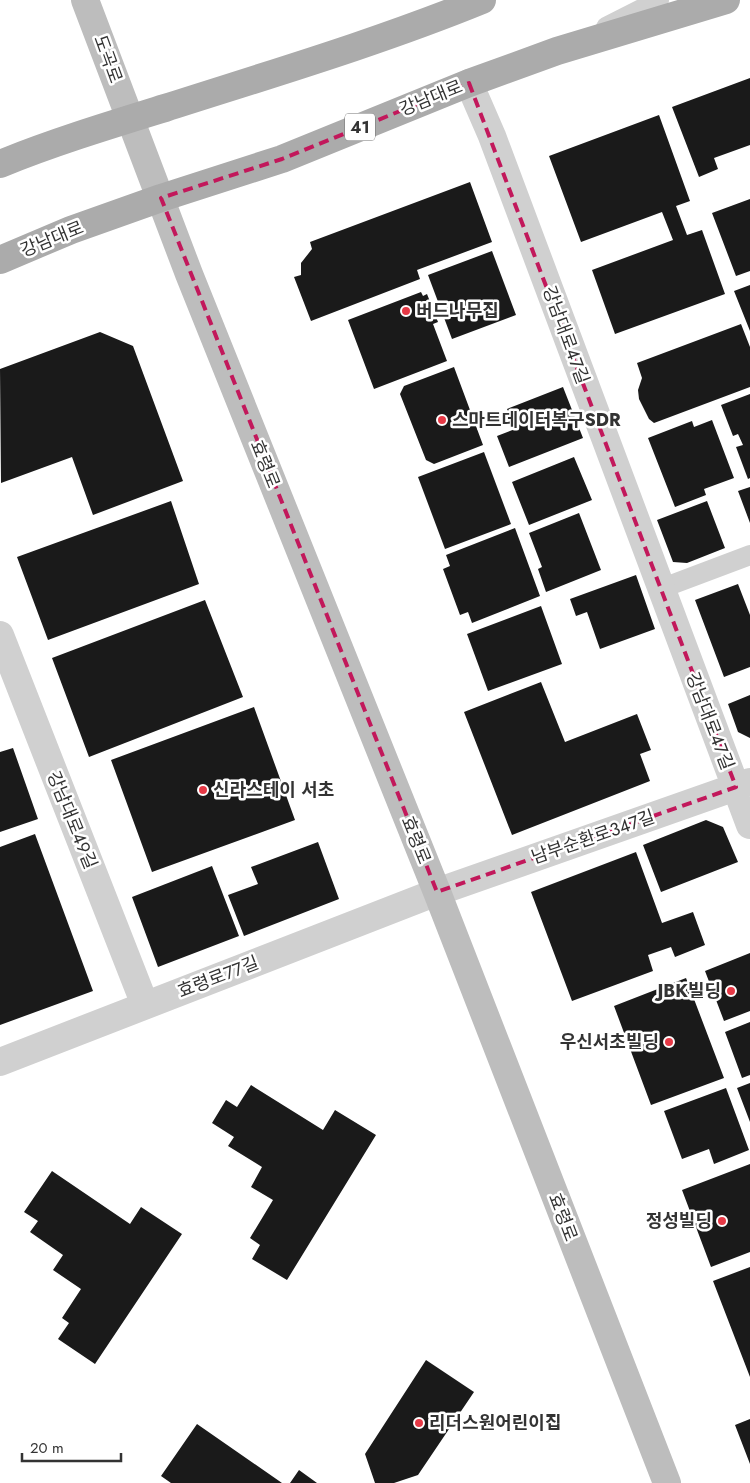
<svg xmlns="http://www.w3.org/2000/svg" width="750" height="1483" viewBox="0 0 750 1483" font-family="Jost,'Noto Sans KR',sans-serif">
	<style>
		.building { fill: #1a1a1a }
		.lines { fill: none; stroke-linecap: round; stroke-linejoin: round }
		.service { stroke: #d0d0d0; stroke-width: 20 }
		.minor { stroke: #d0d0d0; stroke-width: 28 }
		.secondary { stroke: #bdbdbd; stroke-width: 28 }
		.primary { stroke: #ababab; stroke-width: 28 }
		.marked { fill: none; stroke: #c2185b; stroke-width: 4; stroke-dasharray: 10 6; stroke-linejoin: round }
		.poi-dot { fill: #e63946; stroke: #fff; stroke-width: 2 }
		.labels { text-anchor: middle; dominant-baseline: central; stroke-width: 5; stroke-linejoin: round; paint-order: stroke }
		.shield { fill: #fff; stroke: #707070; stroke-width: 1 }
		.shield-label { font-size: 16px; font-weight: bold; fill: #333 }
		.street-label { font-size: 18px; fill: #333; stroke: #fff }
		.poi-label { font-size: 18px; font-weight: bold; fill: #333; stroke: #fff; text-anchor: start }
	</style>
	<rect width="100%" height="100%" fill="#fff"/>
	<path class="building" d="M 750,78 L 750,145 L 714,158 L 718,169 L 699,177 L 672,107 Z
		M 659,115 L 690,201 L 676,206 L 687,235 L 702,230 L 725,294 L 615,334 L 592,270 L 673,240 L 662,212 L 581,242 L 549,156 Z
		M 470,182 L 492,242 L 417,270 L 420,279 L 311,321 L 294,277 L 301,275 L 301,263 L 312,249 L 310,242 Z
		M 750,199 L 750,271 L 736,276 L 712,213 Z
		M 492,251 L 516,315 L 452,339 L 428,275 Z
		M 750,285 L 750,331 L 734,291 Z
		M 421,292 L 423,296 L 427,294 L 438,322 L 433,324 L 447,361 L 374,389 L 348,320 Z
		M 741,324 L 750,347 L 750,387 L 654,423 L 649,419 L 639,399 L 638,390 L 642,378 L 637,363 Z
		M 100,332 L 133,346 L 183,481 L 93,515 L 72,457 L 1,483 L 0,369 Z
		M 454,367 L 483,445 L 434,464 L 426,460 L 400,394 L 404,386 Z
		M 563,387 L 583,438 L 509,467 L 497,436 L 515,429 L 507,409 Z
		M 750,394 L 750,478 L 748,479 L 736,447 L 743,445 L 738,434 L 733,436 L 721,405 Z
		M 712,420 L 734,478 L 704,489 L 706,495 L 675,507 L 648,438 L 692,421 L 694,427 Z
		M 484,452 L 511,524 L 445,549 L 418,477 Z
		M 574,457 L 592,500 L 529,525 L 512,482 Z
		M 750,487 L 750,523 L 738,491 Z
		M 171,501 L 199,584 L 48,640 L 17,557 Z
		M 707,501 L 725,548 L 687,563 L 673,562 L 657,520 Z
		M 579,513 L 601,570 L 546,592 L 538,569 L 542,567 L 529,533 Z
		M 515,528 L 540,596 L 472,623 L 468,612 L 460,615 L 443,569 L 450,566 L 446,555 Z
		M 636,575 L 655,629 L 600,649 L 587,612 L 576,616 L 570,599 Z
		M 738,584 L 750,615 L 750,667 L 724,677 L 695,600 Z
		M 205,600 L 243,697 L 89,757 L 52,658 Z
		M 541,606 L 562,664 L 488,691 L 467,634 Z
		M 541,682 L 565,742 L 637,714 L 651,750 L 640,754 L 650,781 L 512,835 L 464,712 Z
		M 750,695 L 750,738 L 738,732 L 728,704 Z
		M 254,707 L 295,820 L 152,872 L 111,760 Z
		M 13,748 L 38,819 L 0,832 L 0,752 Z
		M 706,820 L 723,827 L 738,862 L 661,892 L 643,845 Z
		M 35,834 L 93,991 L 0,1025 L 0,847 Z
		M 318,842 L 339,899 L 244,936 L 228,895 L 258,884 L 251,867 Z
		M 636,852 L 662,923 L 693,912 L 705,945 L 675,957 L 671,947 L 648,955 L 653,971 L 572,1001 L 531,892 Z
		M 212,866 L 239,936 L 158,967 L 132,897 Z
		M 750,953 L 750,1011 L 724,1021 L 705,971 Z
		M 686,978 L 724,1078 L 651,1105 L 614,1006 Z
		M 750,1022 L 750,1075 L 742,1078 L 725,1032 Z
		M 750,1083 L 750,1122 L 737,1088 Z
		M 251,1085 L 323,1130 L 335,1110 L 376,1135 L 287,1280 L 252,1259 L 260,1245 L 250,1238 L 273,1200 L 251,1187 L 262,1167 L 228,1146 L 234,1137 L 212,1123 L 226,1100 L 237,1107 Z
		M 726,1088 L 749,1150 L 714,1164 L 709,1149 L 682,1159 L 664,1111 Z
		M 750,1164 L 750,1252 L 711,1267 L 682,1190 Z
		M 52,1171 L 130,1224 L 141,1207 L 182,1234 L 95,1364 L 58,1339 L 69,1323 L 62,1318 L 81,1289 L 53,1270 L 63,1255 L 30,1232 L 38,1221 L 24,1212 Z
		M 750,1267 L 750,1377 L 713,1281 Z
		M 426,1360 L 474,1392 L 418,1475 L 394,1483 L 375,1483 L 365,1454 Z
		M 750,1419 L 750,1464 L 735,1425 Z
		M 197,1424 L 282,1483 L 171,1483 L 161,1476 Z
		M 299,1470 L 317,1483 L 290,1483 Z"/>
	<g class="lines">
		<path class="service" d="M 606,27 L 659,0
			M 660,589 L 750,555"/>
		<path class="minor" d="M 469,83 L 492,136 L 750,825
			M 0,635 L 145,1005
			M 0,1062 L 437,892 L 750,782"/>
		<path class="secondary" d="M 85,0 L 189,274 L 437,892 L 667,1483"/>
		<path class="primary" d="M 0,164 C 54,142 110,125 165,108 C 271,74 379,42 482,0
			M 0,260 L 71,230 L 161,198 L 282,159 L 469,83 L 557,51 L 726,0"/>
	</g>
	<path class="marked" d="M 469,83 L 736,787 L 437,892 L 161,198 L 282,159 Z"/>
	<g class="poi-dot">
		<circle cx="406" cy="311" r="5"/>
		<circle cx="442" cy="420" r="5"/>
		<circle cx="203" cy="790" r="5"/>
		<circle cx="731" cy="991" r="5"/>
		<circle cx="669" cy="1042" r="5"/>
		<circle cx="722" cy="1221" r="5"/>
		<circle cx="419" cy="1423" r="5"/>
	</g>
	<g class="labels">
		<rect class="shield" x="345" y="113.5" width="30" height="27" rx="4"/>
		<g class="shield-label">
			<text x="360" y="127">41</text>
		</g>
		<g class="street-label">
			<text transform="translate(108 59) rotate(70)">도곡로</text>
			<text transform="translate(431 98) rotate(-22)">강남대로</text>
			<text transform="translate(52 239) rotate(-22)">강남대로</text>
			<text transform="translate(566 335) rotate(70)">강남대로47길</text>
			<text transform="translate(265 464) rotate(68)">효령로</text>
			<text transform="translate(710 721) rotate(69)">강남대로47길</text>
			<text transform="translate(72 820) rotate(68)">강남대로49길</text>
			<text transform="translate(593 837) rotate(-19)">남부순환로347길</text>
			<text transform="translate(416 840) rotate(68)">효령로</text>
			<text transform="translate(218 977) rotate(-21)">효령로77길</text>
			<text transform="translate(563 1217) rotate(69)">효령로</text>
		</g>
		<g class="poi-label">
			<text x="416" y="311">버드나무집</text>
			<text x="452" y="420">스마트데이터복구SDR</text>
			<text x="213" y="790">신라스테이 서초</text>
			<text x="721" y="991" text-anchor="end">JBK빌딩</text>
			<text x="659" y="1042" text-anchor="end">우신서초빌딩</text>
			<text x="712" y="1221" text-anchor="end">정성빌딩</text>
			<text x="429" y="1423">리더스원어린이집</text>
		</g>
	</g>
	<path d="M22 1453v8h99v-8" fill="none" stroke="#333333" stroke-width="2.5"/>
	<text x="30" y="1453" font-size="15" fill="#333333" stroke="#ffffff" stroke-width="4" paint-order="stroke">20 m</text>
</svg>
